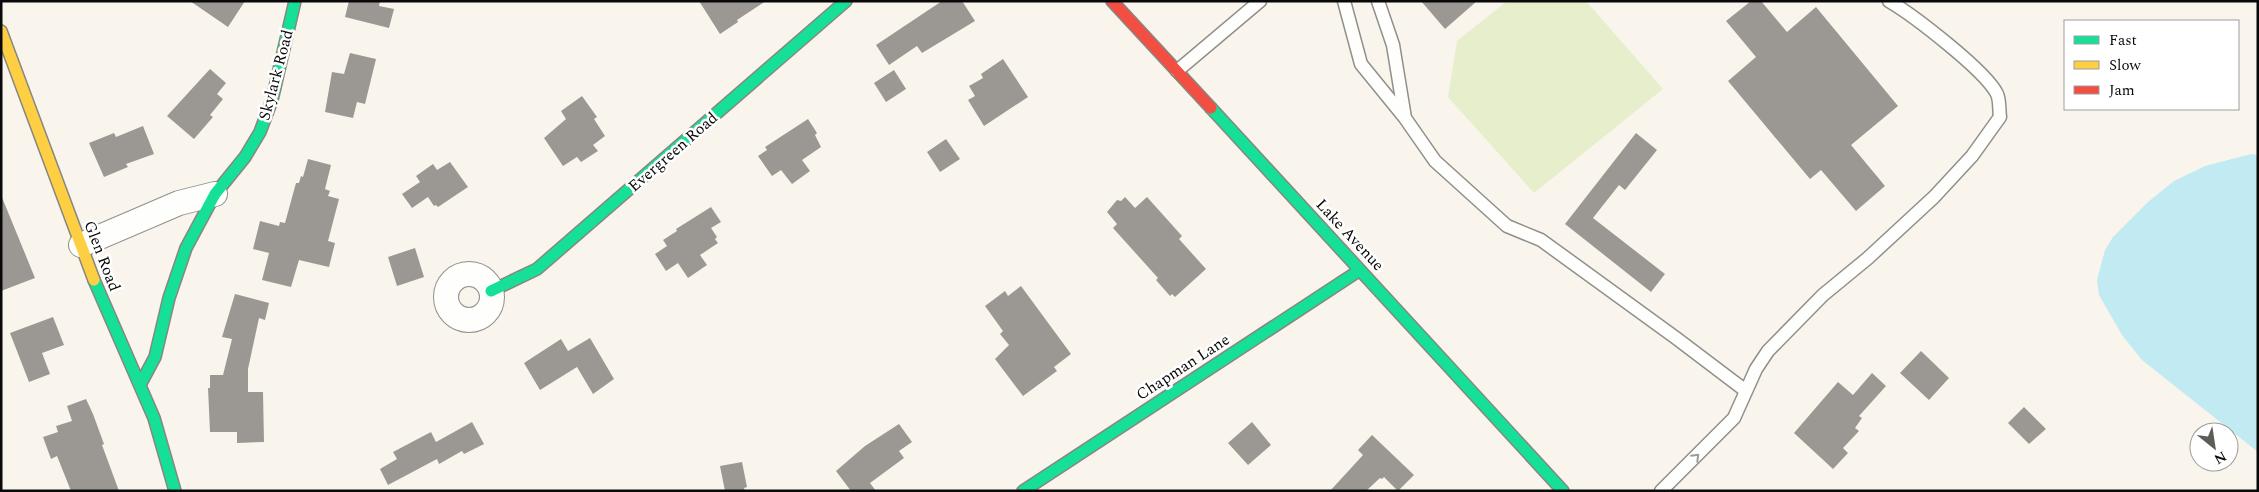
<svg xmlns="http://www.w3.org/2000/svg" width="2259" height="492" viewBox="0 0 2259 492" font-family="Spectral,serif">
	<style>
		.green { fill: #e6eecc }
		.water { fill: #c2eaf3 }
		.building { fill: #9b9893 }
		.lines { fill: none; stroke-linecap: round; stroke-linejoin: round }
		.lane-casing { stroke: #918f8b; stroke-width: 15 }
		.street-casing { stroke: #918f8b; stroke-width: 26 }
		.fast-casing { stroke: #888682; stroke-width: 14 }
		.slow-casing { stroke: #888682; stroke-width: 14 }
		.jam-casing { stroke: #888682; stroke-width: 14 }
		.lane { stroke: #fefefc; stroke-width: 12 }
		.street { stroke: #fefefc; stroke-width: 24 }
		.fast { stroke: #16e098; stroke-width: 11 }
		.slow { stroke: #ffcf43; stroke-width: 11 }
		.jam { stroke: #f24e42; stroke-width: 11 }
		.oneway { stroke: #9c9c9b }
		.labels { text-anchor: middle; dominant-baseline: central; stroke-width: 5; stroke-linejoin: round; paint-order: stroke }
		.street-label { font-size: 16px; fill: #090909; stroke: #fff }
	</style>
	<rect width="100%" height="100%" fill="#f9f5ec"/>
	<path class="green" d="M 1507,1 L 1586,1 L 1663,89 L 1534,193 L 1448,97 L 1457,41 Z"/>
	<path class="water" d="M 2251,154 L 2258,155 L 2258,452 L 2142,360 L 2122,335 L 2099,295 L 2097,280 L 2105,250 L 2113,237 L 2148,202 L 2174,181 L 2205,166 Z"/>
	<path class="building" d="M 190,1 L 245,1 L 228,27 Z
		M 349,1 L 380,1 L 379,6 L 394,9 L 389,28 L 345,17 Z
		M 699,1 L 766,1 L 737,20 L 738,22 L 720,34 Z
		M 942,1 L 962,1 L 975,21 L 922,53 L 917,46 L 889,65 L 876,45 Z
		M 1421,1 L 1477,1 L 1445,29 Z
		M 1751,1 L 1761,1 L 1787,32 L 1816,7 L 1898,106 L 1851,145 L 1885,186 L 1856,211 L 1821,170 L 1810,179 L 1728,81 L 1756,57 L 1726,21 Z
		M 350,53 L 376,59 L 365,104 L 357,102 L 353,118 L 325,112 L 332,72 L 344,74 Z
		M 1003,59 L 1028,97 L 984,126 L 968,100 L 975,96 L 969,86 L 983,78 L 981,74 Z
		M 210,69 L 226,83 L 217,94 L 223,99 L 210,115 L 213,117 L 194,139 L 167,116 Z
		M 894,70 L 906,89 L 886,102 L 874,83 Z
		M 582,96 L 597,117 L 594,119 L 605,136 L 593,145 L 598,151 L 581,162 L 577,157 L 563,166 L 544,138 L 566,119 L 561,111 Z
		M 808,119 L 817,133 L 815,135 L 821,147 L 802,160 L 810,171 L 792,184 L 781,170 L 772,176 L 758,156 L 767,150 L 765,147 Z
		M 143,126 L 154,154 L 126,164 L 128,167 L 104,177 L 89,143 L 114,133 L 116,137 Z
		M 1636,133 L 1657,150 L 1625,190 L 1619,185 L 1593,218 L 1665,274 L 1651,292 L 1565,224 Z
		M 946,139 L 960,159 L 940,172 L 927,152 Z
		M 308,159 L 331,165 L 325,189 L 330,191 L 328,196 L 339,199 L 328,241 L 335,243 L 329,267 L 299,260 L 291,287 L 262,280 L 269,253 L 253,249 L 260,221 L 279,226 L 280,222 L 285,223 L 296,183 L 299,183 L 301,176 L 303,177 Z
		M 450,162 L 468,187 L 438,207 L 436,205 L 434,206 L 428,197 L 412,208 L 402,194 L 420,182 L 416,176 L 433,164 L 437,170 Z
		M 1,195 L 35,278 L 1,291 Z
		M 1125,197 L 1135,208 L 1147,197 L 1182,236 L 1179,239 L 1206,269 L 1175,297 L 1172,294 L 1170,296 L 1156,280 L 1158,278 L 1113,228 L 1117,224 L 1107,212 L 1117,200 L 1121,201 Z
		M 711,207 L 721,222 L 711,228 L 717,237 L 715,239 L 718,243 L 700,255 L 707,265 L 688,278 L 678,263 L 666,271 L 655,254 L 667,246 L 663,240 L 677,231 L 676,229 Z
		M 415,248 L 424,277 L 397,286 L 388,257 Z
		M 1021,286 L 1071,354 L 1054,367 L 1057,371 L 1023,396 L 995,359 L 1009,345 L 1000,334 L 1003,331 L 985,306 L 1005,291 L 1008,296 Z
		M 235,294 L 269,303 L 265,320 L 259,318 L 248,369 L 248,392 L 263,392 L 264,442 L 237,443 L 237,432 L 210,432 L 208,388 L 210,388 L 210,375 L 223,375 L 232,339 L 222,337 Z
		M 53,317 L 64,345 L 42,353 L 50,374 L 29,382 L 10,333 Z
		M 590,338 L 614,379 L 593,394 L 577,367 L 540,390 L 524,363 L 561,339 L 568,351 Z
		M 1921,351 L 1949,378 L 1929,400 L 1900,373 Z
		M 1872,373 L 1886,386 L 1859,416 L 1862,418 L 1855,428 L 1859,431 L 1843,448 L 1848,453 L 1833,469 L 1794,433 L 1838,382 L 1853,395 Z
		M 86,399 L 93,414 L 104,444 L 102,445 L 119,491 L 71,491 L 57,456 L 51,459 L 43,437 L 58,432 L 56,426 L 72,421 L 67,406 Z
		M 2024,407 L 2046,429 L 2029,444 L 2008,423 Z
		M 472,422 L 484,444 L 464,454 L 462,451 L 439,464 L 437,459 L 388,485 L 380,469 L 397,459 L 393,452 L 431,432 L 436,442 Z
		M 1252,422 L 1271,445 L 1248,465 L 1228,443 Z
		M 899,424 L 912,442 L 899,451 L 904,458 L 870,483 L 876,491 L 851,491 L 836,471 L 865,446 Z
		M 1372,435 L 1414,475 L 1398,491 L 1384,477 L 1382,479 L 1380,478 L 1366,491 L 1330,491 L 1363,455 L 1358,450 Z
		M 742,462 L 747,487 L 744,488 L 745,491 L 725,491 L 720,466 Z"/>
	<g class="lines">
		<defs>
			<path id="lane" d="M 1344,1 L 1361,64 L 1405,118
				M 1378,1 L 1393,45 L 1405,118 L 1435,161 L 1507,226 L 1541,240 L 1676,338 L 1746,391
				M 1177,71 L 1260,1
				M 1661,491 L 1734,418 L 1756,369 L 1768,351 L 1823,295 L 1868,258 L 1934,197 L 1972,156 L 2000,117 C 1999,111 2000,100 1997,94 C 1986,71 1913,15 1889,1"/>
			<path id="street" d="M 81,245 L 179,203 L 215,194
				M446 297a23 23 0 1 1 46 0a23 23 0 1 1-46 0Z"/>
			<path id="fast" d="M 1211,108 L 1563,491
				M 94,280 L 154,418 L 175,491
				M 491,291 L 537,269 L 846,1
				M 140,385 L 155,357 L 169,298 L 186,248 L 215,194 L 245,157 L 260,132 L 272,100 L 295,1
				M 1023,491 L 1360,270"/>
			<path id="slow" d="M 1,31 L 94,280"/>
			<path id="jam" d="M 1112,1 L 1211,108"/>
		</defs>
		<use href="#lane" class="lane-casing"/>
		<use href="#street" class="street-casing"/>
		<use href="#fast" class="fast-casing"/>
		<use href="#slow" class="slow-casing"/>
		<use href="#jam" class="jam-casing"/>
		<use href="#lane" class="lane"/>
		<use href="#street" class="street"/>
		<use href="#fast" class="fast"/>
		<use href="#slow" class="slow"/>
		<use href="#jam" class="jam"/>
	</g>
	<defs><path id="oneway-chevron" d="M-2-3.5L2.5 0L-2 3.5" fill="none" stroke-width="1.6" stroke-linecap="round" stroke-linejoin="round" transform="scale(1.25)"/></defs>
	<use class="oneway" href="#oneway-chevron" transform="translate(1696 457) rotate(-45)"/>
	<g class="labels">
		<g class="street-label">
			<text transform="translate(276 75) rotate(-75)">Skylark Road</text>
			<text transform="translate(673 152) rotate(-41)">Evergreen Road</text>
			<text transform="translate(1350 235) rotate(47)">Lake Avenue</text>
			<text transform="translate(102 256) rotate(69)">Glen Road</text>
			<text transform="translate(1183 367) rotate(-33)">Chapman Lane</text>
		</g>
	</g>
	<rect width="2259" height="492" fill="none" stroke="#090909" stroke-width="5"/>
	<rect x="2064" y="20" width="175" height="90" fill="#ffffff" stroke="#9d9d9d"/>
	<rect x="2074" y="36" width="25" height="8" fill="#16e098" stroke="#9d9d9d"/>
	<text x="2109" y="45" font-size="15" fill="#090909">Fast</text>
	<rect x="2074" y="61" width="25" height="8" fill="#ffcf43" stroke="#9d9d9d"/>
	<text x="2109" y="70" font-size="15" fill="#090909">Slow</text>
	<rect x="2074" y="86" width="25" height="8" fill="#f24e42" stroke="#9d9d9d"/>
	<text x="2109" y="95" font-size="15" fill="#090909">Jam</text>
	<g transform="translate(2214 447) rotate(150)"><circle r="24" fill="#ffffff" stroke="#9d9d9d"/>
	<path d="M0-4L9 19L0 12L-9 19Z" fill="#5d5c58"/>
	<text y="-8" font-size="14" font-weight="bold" text-anchor="middle" fill="#090909">N</text>
	</g>
</svg>
